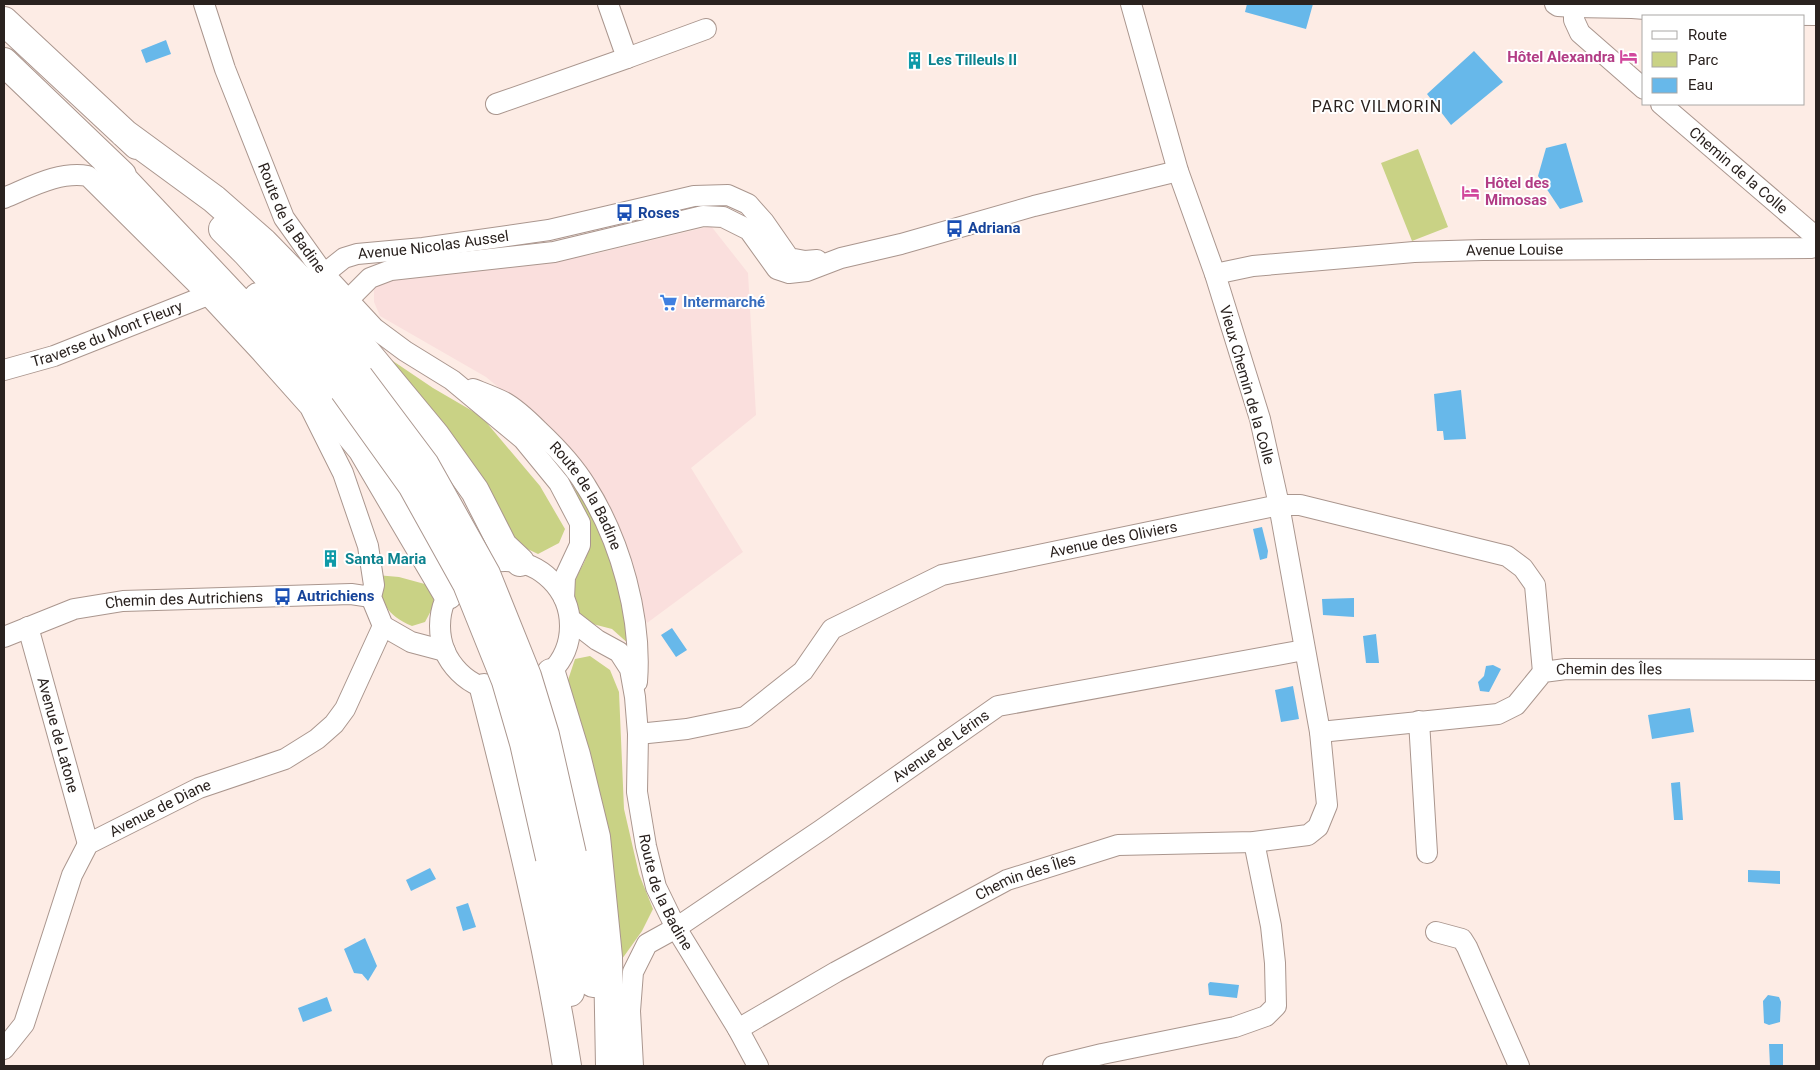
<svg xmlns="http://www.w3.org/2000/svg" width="1820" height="1070" viewBox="0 0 1820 1070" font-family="Roboto,sans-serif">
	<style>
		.commercial { fill: #fadfdd }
		.green { fill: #c9d285 }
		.water { fill: #67b8ea }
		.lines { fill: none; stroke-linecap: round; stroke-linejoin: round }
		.minor-casing { stroke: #aa968e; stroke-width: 22 }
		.highway-casing { stroke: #aa968e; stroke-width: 30 }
		.minor { stroke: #fff; stroke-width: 20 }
		.highway { stroke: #fff; stroke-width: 28 }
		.highway-bridge-casing { stroke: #aa968e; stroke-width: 30; stroke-linecap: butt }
		.highway-bridge { stroke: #fff; stroke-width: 28 }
		.labels { text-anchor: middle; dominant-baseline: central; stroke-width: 4; stroke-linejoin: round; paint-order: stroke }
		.hotel-label { font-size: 15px; font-weight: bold; fill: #b23c85; stroke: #fff; text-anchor: end }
		.culture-label { font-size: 15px; font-weight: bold; fill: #0d838f; stroke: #fff; text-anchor: start }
		.street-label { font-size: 15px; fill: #2a221f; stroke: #fff }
		.transit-label { font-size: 15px; font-weight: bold; fill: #164399; stroke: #fff; text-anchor: start }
		.shop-label { font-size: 15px; font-weight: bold; fill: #366cbe; stroke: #fff; text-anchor: start }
		.neighbourhood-label { font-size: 16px; letter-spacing: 1px; fill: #2a221f; stroke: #fff }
	</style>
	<rect width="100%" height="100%" fill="#fdece5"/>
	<path class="commercial" d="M 711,226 L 748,273 L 756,415 L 691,468 L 743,552 L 647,623 L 609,504 L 586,475 L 546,427 L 486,377 L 380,316 L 374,302 L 374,288 L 380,276 L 590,255 Z"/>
	<path class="green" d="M 1418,149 L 1448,227 L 1412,241 L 1381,163 Z
		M 387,357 L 433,388 L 481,416 L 540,486 L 565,529 L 559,543 L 538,554 L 517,544 Z
		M 566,473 L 578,488 L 609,542 L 631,646 L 612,629 L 589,623 L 576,615 C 573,600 571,588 578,574 C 581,568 585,562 586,557 C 594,522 581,502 566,473 Z
		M 376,575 L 399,577 L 432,586 L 434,605 L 425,622 L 412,626 C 386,615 381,602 376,575 Z
		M 590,656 L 610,670 L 619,692 L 624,809 L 639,874 L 653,909 L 642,931 L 622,959 L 614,886 L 567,683 L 575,659 Z"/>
	<path class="water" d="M 1247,4 L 1313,4 L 1306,29 L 1245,12 Z
		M 166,40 L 171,54 L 146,63 L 141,50 Z
		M 1474,51 L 1503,82 L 1451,125 L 1427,94 Z
		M 1566,143 L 1583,202 L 1560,209 L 1538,176 L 1546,148 Z
		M 1461,390 L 1466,439 L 1444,440 L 1443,431 L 1437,431 L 1434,394 Z
		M 1262,527 L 1268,551 L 1267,558 L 1260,560 L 1253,529 Z
		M 1354,598 L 1354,617 L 1323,615 L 1322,599 Z
		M 672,628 L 687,650 L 676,657 L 661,635 Z
		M 1376,634 L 1379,663 L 1366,663 L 1363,636 Z
		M 1493,665 L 1501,669 L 1489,692 L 1480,691 L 1478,682 L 1484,676 L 1486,666 Z
		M 1293,686 L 1299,719 L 1281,722 L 1275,690 Z
		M 1690,708 L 1694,732 L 1652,739 L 1648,715 Z
		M 1680,782 L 1683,820 L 1674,820 L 1671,783 Z
		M 430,868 L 436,879 L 411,891 L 406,880 Z
		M 1748,870 L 1780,871 L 1780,884 L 1748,882 Z
		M 468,903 L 476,927 L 463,931 L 456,907 Z
		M 365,938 L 377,966 L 368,981 L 362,974 L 354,973 L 344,949 Z
		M 1210,982 L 1239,985 L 1237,998 L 1209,995 L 1208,984 Z
		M 1768,995 L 1779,997 L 1781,1002 L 1780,1022 L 1769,1025 L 1764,1023 L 1763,1001 Z
		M 327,997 L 332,1011 L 303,1022 L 298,1008 Z
		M 1769,1044 L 1783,1044 L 1783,1066 L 1770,1066 Z"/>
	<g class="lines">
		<defs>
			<g id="minor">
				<path id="s1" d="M 204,4 L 225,69 L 284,218 L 324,274 L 374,328 L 405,351 L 452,380 L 523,439 L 559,483 L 580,523 L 580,545 L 565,577 L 564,598"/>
				<path d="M 1555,4 L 1558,6 L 1574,7 L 1632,8 L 1713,14 L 1816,15"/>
				<path d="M 1574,4 L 1574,20 L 1580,33 L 1644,89"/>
				<path d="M 627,58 L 706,29"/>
				<path d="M 496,104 L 627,58 L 608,4"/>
				<path id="s2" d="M 1661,104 L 1816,237"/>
				<path d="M 4,198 C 31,187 59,171 88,176 L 208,295 L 261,352 L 310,407 L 343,473 L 368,546 L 374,585 L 371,597 L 383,626 L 411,642 L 445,651"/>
				<path id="s3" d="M 324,274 L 344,258 L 357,254 L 423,248 L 549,230 L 694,196 L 728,195 L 748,204 L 764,222 L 789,258 L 805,261 L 817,260"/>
				<path id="s4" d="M 1215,274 L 1253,266 L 1414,252 L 1483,250 L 1811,248 L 1816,247"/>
				<path d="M 348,300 L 370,278 L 391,270 L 554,252 L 703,216 L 723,217 L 749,230 L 777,269 L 789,273 L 807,271 L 841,258 L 901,244 L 1034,206 L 1178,171"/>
				<path id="s5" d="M 4,370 L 54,356 L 208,295"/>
				<path id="s6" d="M 473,389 C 483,393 494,397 504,402 C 517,409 529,421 539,431 C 556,447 574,466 586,486 C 621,541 642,618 637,682"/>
				<circle cx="505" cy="626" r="65"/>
				<path id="s7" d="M 570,619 L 597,640 L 619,652 L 630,669 L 635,697 L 638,734 L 637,792 L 646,846 L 656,887 L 676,928 L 738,1029 L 758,1066"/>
				<path id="s8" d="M 28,627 L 88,844"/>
				<path id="s9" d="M 4,637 L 74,609 L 123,601 L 351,594 L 371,597"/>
				<path d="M 1419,721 L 1427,853"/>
				<path id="s10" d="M 1320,732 L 1498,714 L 1516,705 L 1543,672 L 1566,669 L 1816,670"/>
				<path id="s11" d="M 638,734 L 687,729 L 745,717 L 803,671 L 832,629 L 942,575 L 1279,505 L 1300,505 L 1507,556 L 1523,568 L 1535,585 L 1543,672"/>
				<path d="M 1436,932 L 1462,939 L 1467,947 L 1519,1066"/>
				<path id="s12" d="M 738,1029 L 836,972 L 1007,880 L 1118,845 L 1254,842 L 1308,835 L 1318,827 L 1327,805 L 1320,732 L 1279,505 L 1260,419 L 1215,274 L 1178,171 L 1131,4"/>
				<path id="s13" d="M 4,1049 L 24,1024 L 72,875 L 88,844 L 199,788 L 285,759 L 317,739 L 334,724 L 345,709 L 383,626"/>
				<path id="s14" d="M 633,1066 L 630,1011 L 633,972 L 647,944 L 676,928 L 821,830 L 998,706 L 1304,650"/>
				<path d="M 1053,1066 L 1102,1054 L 1235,1027 L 1266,1016 L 1276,1006 L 1275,963 L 1271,926 L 1254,842"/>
			</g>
			<path id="highway" d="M 4,21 L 137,145
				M 4,62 L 122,175
				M 124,133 L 214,199 L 263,242 L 343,324 L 435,435 L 475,491 L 503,546 L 520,562
				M 107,162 L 242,305 L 362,449 L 448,595
				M 223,229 L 247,253 L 359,377
				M 258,297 L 344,390
				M 551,673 L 576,755 L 596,837 L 608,957 L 610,1066
				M 484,688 C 516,813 547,939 567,1066
				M 572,854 L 593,983
				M 550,858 L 568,965 L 570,992"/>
		</defs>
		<use href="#minor" class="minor-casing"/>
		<use href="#highway" class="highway-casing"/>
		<use href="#minor" class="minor"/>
		<use href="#highway" class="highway"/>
		<defs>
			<path id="highway-bridge" d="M 359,377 L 425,465 L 486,574 L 527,676 L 545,735 L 572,854
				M 344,390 L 412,485 L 467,584 L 506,681 L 524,743 L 550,858"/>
		</defs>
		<use href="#highway-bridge" class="highway-bridge-casing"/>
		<use href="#highway-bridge" class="highway-bridge"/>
	</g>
	<defs>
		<symbol id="hotel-bare" viewBox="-9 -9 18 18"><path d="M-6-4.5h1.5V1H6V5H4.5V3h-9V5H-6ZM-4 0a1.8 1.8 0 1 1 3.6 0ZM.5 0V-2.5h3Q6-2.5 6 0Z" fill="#d1479c" stroke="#fff" stroke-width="2.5" paint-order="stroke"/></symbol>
		<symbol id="building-bare" viewBox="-9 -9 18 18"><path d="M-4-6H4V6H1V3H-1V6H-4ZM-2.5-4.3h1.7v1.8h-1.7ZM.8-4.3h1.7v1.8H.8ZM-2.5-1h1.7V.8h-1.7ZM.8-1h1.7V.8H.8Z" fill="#0f9aa8" stroke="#fff" stroke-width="2.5" paint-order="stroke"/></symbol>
		<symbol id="bus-bare" viewBox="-9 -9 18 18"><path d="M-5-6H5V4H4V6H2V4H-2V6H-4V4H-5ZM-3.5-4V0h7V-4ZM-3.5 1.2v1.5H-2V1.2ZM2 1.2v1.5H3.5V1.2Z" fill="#1a4fb4" stroke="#fff" stroke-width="2.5" paint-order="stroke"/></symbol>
		<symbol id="supermarket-bare" viewBox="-9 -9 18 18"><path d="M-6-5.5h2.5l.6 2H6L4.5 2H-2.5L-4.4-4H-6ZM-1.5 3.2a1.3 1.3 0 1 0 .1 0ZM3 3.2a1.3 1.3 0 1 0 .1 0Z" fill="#3f7fe0" stroke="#fff" stroke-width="2.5" paint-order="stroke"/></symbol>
	</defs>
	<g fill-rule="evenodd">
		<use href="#hotel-bare" x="1616" y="44" width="25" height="25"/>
		<use href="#building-bare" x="902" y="48" width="25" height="25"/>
		<use href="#hotel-bare" x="1458" y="180" width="25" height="25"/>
		<use href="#bus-bare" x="612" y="200" width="25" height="25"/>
		<use href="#bus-bare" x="942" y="216" width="25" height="25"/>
		<use href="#supermarket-bare" x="656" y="290" width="25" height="25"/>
		<use href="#building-bare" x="318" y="546" width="25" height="25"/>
		<use href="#bus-bare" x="270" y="584" width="25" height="25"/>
	</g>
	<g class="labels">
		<g class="hotel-label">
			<text x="1615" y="57">Hôtel Alexandra</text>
			<text x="1485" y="183" text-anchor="start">Hôtel des<tspan x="1485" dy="17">Mimosas</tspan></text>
		</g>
		<g class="culture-label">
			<text x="928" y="60">Les Tilleuls II</text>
			<text x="345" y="559">Santa Maria</text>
		</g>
		<g class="street-label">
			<text stroke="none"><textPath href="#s2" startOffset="102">Chemin de la Colle</textPath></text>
			<text stroke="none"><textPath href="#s1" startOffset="232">Route de la Badine</textPath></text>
			<text stroke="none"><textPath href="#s3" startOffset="116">Avenue Nicolas Aussel</textPath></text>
			<text stroke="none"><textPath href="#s4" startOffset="301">Avenue Louise</textPath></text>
			<text stroke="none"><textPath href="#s5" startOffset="109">Traverse du Mont Fleury</textPath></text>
			<text transform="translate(1247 385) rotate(74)">Vieux Chemin de la Colle</text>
			<text stroke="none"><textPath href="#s6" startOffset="160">Route de la Badine</textPath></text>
			<text stroke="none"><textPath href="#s11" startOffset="531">Avenue des Oliviers</textPath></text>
			<text stroke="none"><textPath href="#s9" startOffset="186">Chemin des Autrichiens</textPath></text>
			<text stroke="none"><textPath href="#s10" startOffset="308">Chemin des Îles</textPath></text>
			<text stroke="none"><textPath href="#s8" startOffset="112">Avenue de Latone</textPath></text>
			<text stroke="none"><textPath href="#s14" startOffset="480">Avenue de Lérins</textPath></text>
			<text stroke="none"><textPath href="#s13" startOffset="304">Avenue de Diane</textPath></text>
			<text stroke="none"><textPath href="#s12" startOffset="326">Chemin des Îles</textPath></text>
			<text stroke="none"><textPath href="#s7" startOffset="308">Route de la Badine</textPath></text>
		</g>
		<g class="transit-label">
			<text x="638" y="213">Roses</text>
			<text x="968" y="228">Adriana</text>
			<text x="297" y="596">Autrichiens</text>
		</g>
		<g class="shop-label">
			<text x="683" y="302">Intermarché</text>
		</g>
		<g class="neighbourhood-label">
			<text x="1377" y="106">PARC VILMORIN</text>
		</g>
	</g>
	<rect width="1820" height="1070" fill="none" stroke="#2a221f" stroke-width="10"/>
	<rect x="1642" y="15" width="162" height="90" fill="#ffffff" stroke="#aaa7a5"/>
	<rect x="1652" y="31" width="25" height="8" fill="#ffffff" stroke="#aaa7a5"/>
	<text x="1688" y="40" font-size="15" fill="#2a221f">Route</text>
	<rect x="1652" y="52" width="25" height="15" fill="#c9d285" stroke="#aaa7a5"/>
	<text x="1688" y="65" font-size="15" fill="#2a221f">Parc</text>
	<rect x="1652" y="78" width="25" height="15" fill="#67b8ea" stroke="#aaa7a5"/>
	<text x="1688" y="90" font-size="15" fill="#2a221f">Eau</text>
</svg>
